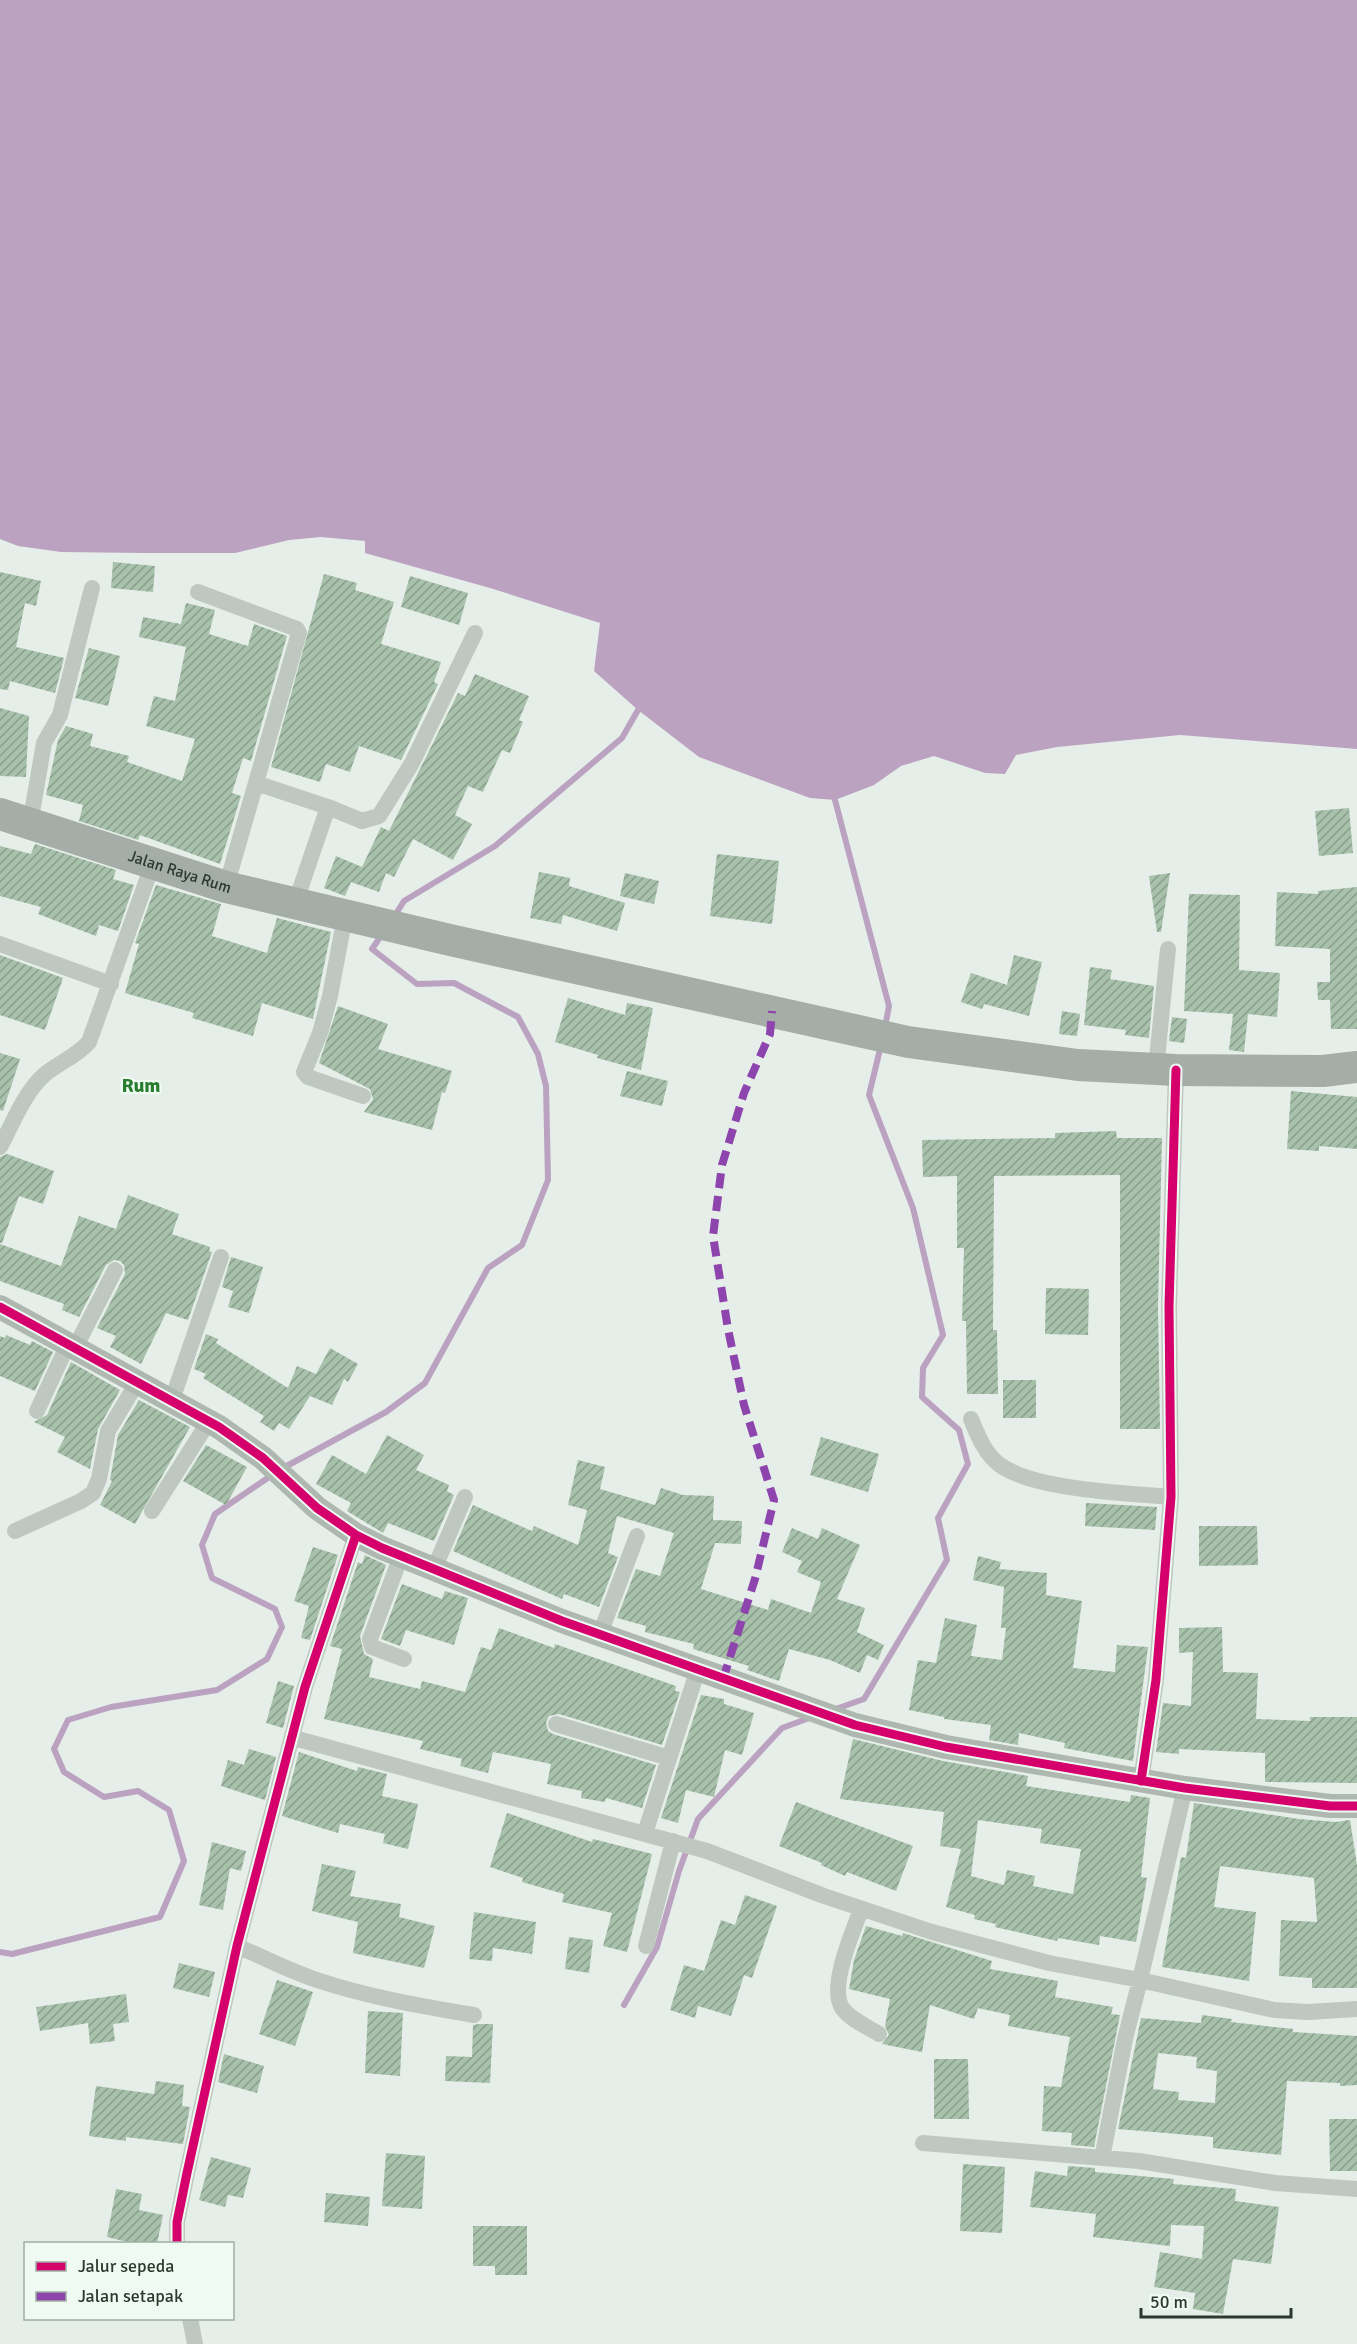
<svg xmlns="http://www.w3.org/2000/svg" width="1357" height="2344" viewBox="0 0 1357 2344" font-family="Signika,sans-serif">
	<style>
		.water { fill: #bba2c0 }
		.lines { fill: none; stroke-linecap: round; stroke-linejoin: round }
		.stream { stroke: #bba2c0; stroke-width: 6 }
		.building { fill: url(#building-hatch); fill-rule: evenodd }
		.street { stroke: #bec8c1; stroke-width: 16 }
		.secondary { stroke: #aeb8b1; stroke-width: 24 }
		.highway { stroke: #a5ada8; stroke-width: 32 }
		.quiet { stroke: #8e44ad; stroke-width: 8; stroke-dasharray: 15 8; stroke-linecap: butt }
		.cycleway-casing { stroke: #eefaf2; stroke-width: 13 }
		.cycleway { stroke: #d6006c; stroke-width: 9 }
		.labels { text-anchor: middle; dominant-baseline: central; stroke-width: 4.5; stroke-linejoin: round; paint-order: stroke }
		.street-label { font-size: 16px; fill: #2c392e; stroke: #eefaf2 }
		.quarter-label { font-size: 20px; font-weight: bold; fill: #297d2e; stroke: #eefaf2 }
	</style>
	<defs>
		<pattern id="building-hatch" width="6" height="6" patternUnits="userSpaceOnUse" patternTransform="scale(1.5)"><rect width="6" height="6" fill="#a8c1ab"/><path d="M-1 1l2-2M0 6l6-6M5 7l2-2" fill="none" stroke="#899e8c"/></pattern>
	</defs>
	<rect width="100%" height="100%" fill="#e6eee9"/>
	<path class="water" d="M 0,0 L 1357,0 L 1357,749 L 1180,735 L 1057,747 L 1016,755 L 1005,774 L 985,773 L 934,756 L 901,766 L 874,785 L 835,800 L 810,798 L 699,757 L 638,710 L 594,671 L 600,623 L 490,588 L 365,553 L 365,541 L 321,537 L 289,540 L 235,553 L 142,553 L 61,552 L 18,546 L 0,539 Z"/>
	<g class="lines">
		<path class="stream" d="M 835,800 L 889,1006 L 885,1027
			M 394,917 L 404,901 L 495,846 L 622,738 L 638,710
			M 283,1468 L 386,1412 L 425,1383 L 488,1268 L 522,1245 L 548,1180 L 546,1086 L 538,1054 L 518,1017 L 454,983 L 417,984 L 372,949 L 383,933
			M 833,1710 L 864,1699 L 947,1560 L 938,1518 L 968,1464 L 959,1430 L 922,1397 L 923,1368 L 943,1335 L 913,1208 L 869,1095 L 881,1045
			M 0,1952 L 12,1954 L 160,1917 L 184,1861 L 169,1810 L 138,1791 L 104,1797 L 64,1772 L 54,1749 L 68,1720 L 111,1707 L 217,1690 L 267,1659 L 282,1627 L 275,1609 L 212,1578 L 202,1545 L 215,1514 L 272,1475
			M 624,2005 L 657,1947 L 679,1871 L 698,1819 L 782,1728 L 812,1717"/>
	</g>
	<path class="building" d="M 113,562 L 155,566 L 153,592 L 111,588 Z
		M 0,572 L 41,581 L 36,606 L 25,603 L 16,647 L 64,658 L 55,693 L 10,681 L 8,690 L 0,689 Z
		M 324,574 L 357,583 L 355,590 L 394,602 L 381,644 L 441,662 L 434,682 L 438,684 L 401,760 L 359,746 L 350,772 L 326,764 L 320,782 L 271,767 Z
		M 410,576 L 468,593 L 459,625 L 401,607 Z
		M 186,603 L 215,610 L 209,634 L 248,646 L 254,624 L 287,636 L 251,761 L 243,758 L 232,793 L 241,796 L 220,864 L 140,835 L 138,840 L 79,821 L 83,805 L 46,795 L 58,740 L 66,726 L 93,734 L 90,746 L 129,756 L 127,762 L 182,781 L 195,739 L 146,726 L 154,696 L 175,701 L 186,647 L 139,637 L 143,617 L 181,624 Z
		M 89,648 L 120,656 L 108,706 L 75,698 Z
		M 475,674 L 529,696 L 519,720 L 523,722 L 510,753 L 502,750 L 483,792 L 468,786 L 455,815 L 472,824 L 453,860 L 413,839 L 394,877 L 386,873 L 379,892 L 351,882 L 345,896 L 324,888 L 336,856 L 362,867 L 381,827 L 389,831 L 458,693 L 465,696 Z
		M 0,708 L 29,716 L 26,777 L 0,776 Z
		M 1349,808 L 1353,853 L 1319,856 L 1315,811 Z
		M 35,844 L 116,870 L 113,879 L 134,885 L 118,931 L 99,925 L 96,936 L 38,914 L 41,907 L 0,896 L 0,846 L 31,854 Z
		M 717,854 L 779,861 L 772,924 L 710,916 Z
		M 539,872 L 570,878 L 569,886 L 625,903 L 617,931 L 563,915 L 561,924 L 530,918 Z
		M 625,873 L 659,881 L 654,904 L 620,896 Z
		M 1170,873 L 1161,932 L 1157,932 L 1149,876 Z
		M 156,885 L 221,904 L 212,936 L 267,953 L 277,918 L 331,932 L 313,1019 L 262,1003 L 253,1036 L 192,1018 L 194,1013 L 125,993 L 139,944 L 135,943 Z
		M 1357,887 L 1357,1029 L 1331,1029 L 1330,1000 L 1318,1000 L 1317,982 L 1330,982 L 1330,949 L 1275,946 L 1277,892 L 1318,894 L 1318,891 Z
		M 1189,894 L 1240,895 L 1239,970 L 1280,973 L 1277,1017 L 1248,1014 L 1244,1052 L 1229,1050 L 1233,1014 L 1184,1011 Z
		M 0,955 L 63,978 L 45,1030 L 0,1015 Z
		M 1014,955 L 1042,962 L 1029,1016 L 984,1004 L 982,1009 L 961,1002 L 971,973 L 1007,985 Z
		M 1090,967 L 1112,970 L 1110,979 L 1154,986 L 1149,1038 L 1125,1035 L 1126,1030 L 1084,1025 Z
		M 568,998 L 625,1015 L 627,1003 L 653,1008 L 641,1070 L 597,1058 L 598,1055 L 555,1042 Z
		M 338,1006 L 388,1024 L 378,1049 L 452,1071 L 445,1093 L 442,1092 L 432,1130 L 364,1112 L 373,1099 L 370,1089 L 319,1063 Z
		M 1062,1011 L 1080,1014 L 1077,1036 L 1059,1034 Z
		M 1172,1017 L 1187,1019 L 1184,1043 L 1169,1041 Z
		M 0,1053 L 20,1059 L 3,1111 L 0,1110 Z
		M 627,1071 L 668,1081 L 662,1106 L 620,1096 Z
		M 1291,1091 L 1357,1097 L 1357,1149 L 1319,1146 L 1319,1151 L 1287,1149 Z
		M 1116,1131 L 1117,1138 L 1162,1138 L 1158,1306 L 1160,1429 L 1120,1429 L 1120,1175 L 994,1176 L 993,1330 L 997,1330 L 998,1394 L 967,1394 L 966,1321 L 962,1321 L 964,1248 L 957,1248 L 957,1176 L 923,1177 L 922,1140 L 1055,1138 L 1055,1133 Z
		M 7,1154 L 54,1171 L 43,1204 L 19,1196 L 2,1243 L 0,1243 L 0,1157 Z
		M 128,1195 L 179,1214 L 172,1234 L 210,1247 L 209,1251 L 212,1252 L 188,1320 L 166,1313 L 141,1364 L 110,1347 L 116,1336 L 97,1328 L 125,1274 L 124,1265 L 120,1261 L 114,1260 L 106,1265 L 79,1317 L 62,1310 L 64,1304 L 0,1281 L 0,1244 L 61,1266 L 79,1216 L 116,1229 Z
		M 231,1257 L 263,1267 L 249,1313 L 228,1307 L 233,1291 L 222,1287 Z
		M 1046,1288 L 1089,1289 L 1088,1335 L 1045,1334 Z
		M 206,1334 L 218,1339 L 216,1343 L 288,1388 L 297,1366 L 316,1374 L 330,1348 L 358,1364 L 348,1382 L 344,1379 L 332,1405 L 310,1396 L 289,1429 L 279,1423 L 274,1431 L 260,1422 L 264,1416 L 203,1378 L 206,1374 L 194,1369 Z
		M 6,1335 L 30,1345 L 32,1341 L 53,1352 L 35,1391 L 0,1376 L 0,1336 L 5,1338 Z
		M 71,1362 L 120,1390 L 98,1429 L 90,1469 L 57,1452 L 65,1437 L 34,1422 L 47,1415 Z
		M 1003,1380 L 1036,1380 L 1036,1418 L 1003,1418 Z
		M 139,1400 L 190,1427 L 135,1524 L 100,1505 L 112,1481 L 110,1480 L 118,1435 Z
		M 387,1435 L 424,1455 L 416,1470 L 449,1485 L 447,1491 L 454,1495 L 434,1541 L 388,1523 L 383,1533 L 347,1511 L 351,1503 L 316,1484 L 332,1455 L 366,1474 Z
		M 821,1437 L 879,1454 L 868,1492 L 810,1475 Z
		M 206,1445 L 247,1467 L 226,1505 L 183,1481 Z
		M 578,1460 L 605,1467 L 600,1489 L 655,1505 L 661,1488 L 683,1495 L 714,1496 L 713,1520 L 742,1521 L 741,1544 L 715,1543 L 701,1589 L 768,1610 L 771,1599 L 811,1613 L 821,1582 L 797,1572 L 802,1561 L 782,1552 L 792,1528 L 818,1539 L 822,1528 L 860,1545 L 837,1599 L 865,1608 L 857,1632 L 884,1645 L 878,1660 L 867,1655 L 860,1673 L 830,1660 L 789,1649 L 779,1681 L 747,1670 L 749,1666 L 693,1649 L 694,1644 L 645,1632 L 646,1626 L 617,1618 L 636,1569 L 660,1576 L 674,1533 L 617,1516 L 608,1553 L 618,1557 L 599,1607 L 564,1594 L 562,1599 L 453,1551 L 473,1505 L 532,1531 L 534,1526 L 578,1545 L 587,1510 L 568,1505 Z
		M 1086,1503 L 1157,1507 L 1155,1530 L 1085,1526 Z
		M 1199,1526 L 1257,1526 L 1258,1565 L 1199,1566 Z
		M 313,1547 L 338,1555 L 310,1640 L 301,1638 L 309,1606 L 294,1601 Z
		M 365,1555 L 386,1565 L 360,1636 L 364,1654 L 373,1659 L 369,1677 L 420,1689 L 422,1681 L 465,1692 L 481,1647 L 491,1650 L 499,1628 L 554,1648 L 555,1644 L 676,1686 L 675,1691 L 680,1692 L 662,1745 L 559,1714 L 549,1716 L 546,1722 L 548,1731 L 553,1734 L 656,1765 L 642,1808 L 606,1798 L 605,1802 L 581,1798 L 582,1791 L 547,1784 L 551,1764 L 493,1752 L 488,1773 L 460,1766 L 462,1759 L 420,1749 L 423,1741 L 324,1719 L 342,1649 L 330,1646 L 358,1562 L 362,1564 Z
		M 978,1556 L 1001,1562 L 999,1569 L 1047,1573 L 1046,1595 L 1082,1601 L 1073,1668 L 1115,1672 L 1117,1645 L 1148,1647 L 1133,1761 L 1064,1748 L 1065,1743 L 1019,1733 L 1018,1745 L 989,1740 L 991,1725 L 944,1719 L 944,1717 L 909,1710 L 918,1660 L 936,1663 L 945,1618 L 977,1625 L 971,1656 L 1002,1660 L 1006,1628 L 1001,1628 L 1004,1587 L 973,1580 Z
		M 402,1584 L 442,1599 L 445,1591 L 468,1598 L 454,1645 L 406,1630 L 400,1646 L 381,1639 Z
		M 1222,1627 L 1223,1672 L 1258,1673 L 1256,1719 L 1310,1721 L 1310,1717 L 1357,1717 L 1357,1783 L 1265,1782 L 1265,1753 L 1179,1749 L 1179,1754 L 1156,1752 L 1163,1703 L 1191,1706 L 1193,1652 L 1179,1653 L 1179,1628 Z
		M 278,1681 L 294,1686 L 283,1728 L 266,1723 Z
		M 701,1695 L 724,1699 L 724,1704 L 754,1713 L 742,1755 L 725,1750 L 714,1797 L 686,1790 L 678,1823 L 661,1818 Z
		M 853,1739 L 943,1761 L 1028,1776 L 1026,1786 L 1130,1802 L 1131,1795 L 1150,1798 L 1141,1877 L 1147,1878 L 1136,1942 L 1100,1936 L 1099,1945 L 1058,1938 L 1057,1941 L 995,1927 L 996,1924 L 974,1919 L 975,1915 L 946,1907 L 961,1849 L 940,1846 L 944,1812 L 840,1799 ZM 978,1820 L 1042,1829 L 1040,1843 L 1081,1849 L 1073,1894 L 1033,1886 L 1035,1876 L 1007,1870 L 1004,1885 L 971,1876 Z
		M 249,1749 L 276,1757 L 265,1800 L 221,1786 L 228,1760 L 244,1765 Z
		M 299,1752 L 357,1771 L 358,1767 L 387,1774 L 382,1796 L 418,1804 L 408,1849 L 383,1843 L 385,1834 L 340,1824 L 338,1833 L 282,1816 Z
		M 796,1802 L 913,1846 L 896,1891 L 847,1872 L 845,1876 L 821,1865 L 822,1863 L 779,1846 Z
		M 1194,1803 L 1299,1819 L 1336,1822 L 1350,1820 L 1357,1865 L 1357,1988 L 1312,1988 L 1312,1978 L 1279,1976 L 1281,1920 L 1317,1922 L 1314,1878 L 1220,1866 L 1214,1907 L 1256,1912 L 1249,1981 L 1162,1967 L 1181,1857 L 1186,1858 Z
		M 507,1813 L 592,1842 L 593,1839 L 652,1854 L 627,1952 L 603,1946 L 612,1913 L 562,1902 L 564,1894 L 522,1882 L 523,1878 L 490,1867 Z
		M 212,1842 L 246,1851 L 241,1871 L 230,1868 L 223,1910 L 199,1905 Z
		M 322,1864 L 356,1871 L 350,1896 L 401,1904 L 399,1917 L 435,1926 L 424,1968 L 353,1953 L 358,1922 L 312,1911 Z
		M 745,1895 L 777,1906 L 752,1978 L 744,1975 L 731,2016 L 698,2006 L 695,2018 L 670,2010 L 684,1965 L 704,1971 L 721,1920 L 735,1925 Z
		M 474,1912 L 536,1922 L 532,1954 L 493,1948 L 492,1961 L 469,1959 Z
		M 866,1926 L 902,1936 L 903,1933 L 992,1961 L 990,1969 L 1058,1981 L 1055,1997 L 1113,2007 L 1111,2014 L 1120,2015 L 1094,2147 L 1071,2145 L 1072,2133 L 1042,2131 L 1044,2086 L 1061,2087 L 1070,2037 L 1008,2026 L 1010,2015 L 978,2008 L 974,2019 L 930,2005 L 922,2052 L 882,2044 L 889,2035 L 885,2026 L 890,1999 L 849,1989 L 854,1960 Z
		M 569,1937 L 593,1940 L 589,1973 L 565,1969 Z
		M 179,1963 L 215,1972 L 209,1997 L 173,1988 Z
		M 277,1980 L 313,1992 L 295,2046 L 259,2034 Z
		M 126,1994 L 129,2022 L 113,2024 L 115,2041 L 90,2044 L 88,2023 L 40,2031 L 36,2007 Z
		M 368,2011 L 403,2013 L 400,2076 L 365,2073 Z
		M 1202,2015 L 1232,2019 L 1231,2022 L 1293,2029 L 1293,2032 L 1357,2036 L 1357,2085 L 1340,2086 L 1340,2083 L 1287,2081 L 1281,2155 L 1213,2148 L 1213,2137 L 1118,2129 L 1141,2018 L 1201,2023 ZM 1158,2053 L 1197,2057 L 1196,2068 L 1217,2071 L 1215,2103 L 1178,2100 L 1179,2092 L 1153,2089 Z
		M 479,2024 L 493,2024 L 490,2083 L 445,2081 L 446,2056 L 472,2057 L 473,2025 Z
		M 224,2054 L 264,2066 L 257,2093 L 218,2082 Z
		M 934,2059 L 968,2059 L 969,2119 L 934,2119 Z
		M 156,2081 L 184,2085 L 182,2106 L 190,2107 L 183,2144 L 126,2137 L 126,2141 L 89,2136 L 96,2086 L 154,2094 Z
		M 1329,2119 L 1357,2119 L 1357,2171 L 1330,2171 Z
		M 386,2153 L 425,2156 L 422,2209 L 382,2206 Z
		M 211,2157 L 251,2168 L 243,2198 L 228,2195 L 225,2207 L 199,2200 Z
		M 963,2164 L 1005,2167 L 1002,2233 L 960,2231 Z
		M 1068,2166 L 1095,2168 L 1095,2172 L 1174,2179 L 1173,2184 L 1236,2189 L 1235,2201 L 1279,2207 L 1271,2264 L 1233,2259 L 1223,2314 L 1193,2309 L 1195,2293 L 1154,2287 L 1160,2252 L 1202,2259 L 1204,2226 L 1171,2225 L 1170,2246 L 1093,2237 L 1096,2214 L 1030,2207 L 1035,2171 L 1067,2176 Z
		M 116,2189 L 142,2194 L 139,2210 L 163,2215 L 157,2244 L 136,2244 L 107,2237 Z
		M 326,2193 L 370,2197 L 368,2226 L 324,2222 Z
		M 473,2226 L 527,2226 L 527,2275 L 495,2275 L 495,2266 L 473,2266 Z"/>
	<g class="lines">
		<path class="street" d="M 198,592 L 297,629 L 299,633 L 226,887
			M 256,783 L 328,807 L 295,904
			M 328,807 L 362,821 L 379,816 L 412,763 L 475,633
			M 30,824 L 44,743 L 60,715 L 92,588
			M 345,916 L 330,996 L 320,1033 L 304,1072 L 308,1077 L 363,1096
			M 0,944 L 111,984
			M 1156,1069 L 1168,949
			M 0,1147 C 13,1123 24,1093 44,1075 C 58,1063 77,1056 89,1042 L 153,863
			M 76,1346 L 115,1270
			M 172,1400 L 221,1257
			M 37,1411 L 69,1342
			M 971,1419 C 978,1436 985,1454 1000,1465 C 1035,1490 1126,1493 1171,1497
			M 152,1511 L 209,1421
			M 15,1531 L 81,1501 L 93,1493 L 99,1479 L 108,1431 L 138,1381
			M 401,1556 L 370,1639 L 372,1647 L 404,1659
			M 434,1569 L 465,1497
			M 600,1634 L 637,1536
			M 556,1724 L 669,1758
			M 294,1738 L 707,1851 L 824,1896 L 932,1932 L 1049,1963 L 1140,1980 L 1125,2039 L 1102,2158
			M 1141,1781 L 1156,1680 L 1171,1497 L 1169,1306 L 1176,1070
			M 1185,1788 L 1140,1980 L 1274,2010 L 1308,2012 L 1357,2009
			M 645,1833 L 698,1669
			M 861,1909 C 853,1932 830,1983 841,2006 C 847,2018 868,2027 879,2034
			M 237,1946 C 263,1957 289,1971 317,1980 C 368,1997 420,2006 474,2015
			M 646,1946 L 673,1841
			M 923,2143 L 1139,2161 L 1275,2183 L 1357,2189
			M 177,2244 L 177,2222 L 187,2173 L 237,1946 L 305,1687 L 356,1535
			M 190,2318 L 195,2344"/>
		<path class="secondary" d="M 0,1307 L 219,1427 L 263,1458 L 317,1508 L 356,1535 L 382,1548 L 562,1621 L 855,1725 L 946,1747 L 1185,1788 L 1330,1806 L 1357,1806"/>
		<path class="highway" id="s1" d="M 0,814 L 226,887 L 450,940 L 908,1042 L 1078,1065 L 1176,1070 L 1323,1071 L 1357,1067"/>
		<path class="quiet" d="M 723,1679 L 755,1579 L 774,1500 L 744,1405 L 728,1329 L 713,1236 L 722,1165 L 744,1093 L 770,1034 L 772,1011"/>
		<defs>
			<path id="cycleway" d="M 0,1307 L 219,1427 L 263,1458 L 317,1508 L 356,1535 L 382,1548 L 562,1621 L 855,1725 L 946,1747 L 1185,1788 L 1330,1806 L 1357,1806
				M 1141,1781 L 1156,1680 L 1171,1497 L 1169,1306 L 1176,1070
				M 177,2244 L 177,2222 L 187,2173 L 237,1946 L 305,1687 L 356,1535"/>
		</defs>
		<use href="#cycleway" class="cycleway-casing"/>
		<use href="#cycleway" class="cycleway"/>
	</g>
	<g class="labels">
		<g class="street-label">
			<text stroke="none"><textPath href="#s1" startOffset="189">Jalan Raya Rum</textPath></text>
		</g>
		<g class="quarter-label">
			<text x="141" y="1085">Rum</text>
		</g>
	</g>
	<rect x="24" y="2242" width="210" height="78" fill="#eefaf2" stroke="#a0ada4" stroke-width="1.5"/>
	<rect x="36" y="2262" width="30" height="9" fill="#d6006c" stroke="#a0ada4" stroke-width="1.5"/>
	<text x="78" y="2272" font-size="18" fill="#2c392e">Jalur sepeda</text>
	<rect x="36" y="2292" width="30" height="9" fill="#8e44ad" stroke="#a0ada4" stroke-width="1.5"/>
	<text x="78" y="2302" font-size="18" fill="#2c392e">Jalan setapak</text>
	<path d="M1141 2308v9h150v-9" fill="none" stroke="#2c392e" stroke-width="3"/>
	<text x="1150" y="2308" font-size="18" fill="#2c392e" stroke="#eefaf2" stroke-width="4.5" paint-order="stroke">50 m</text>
</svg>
